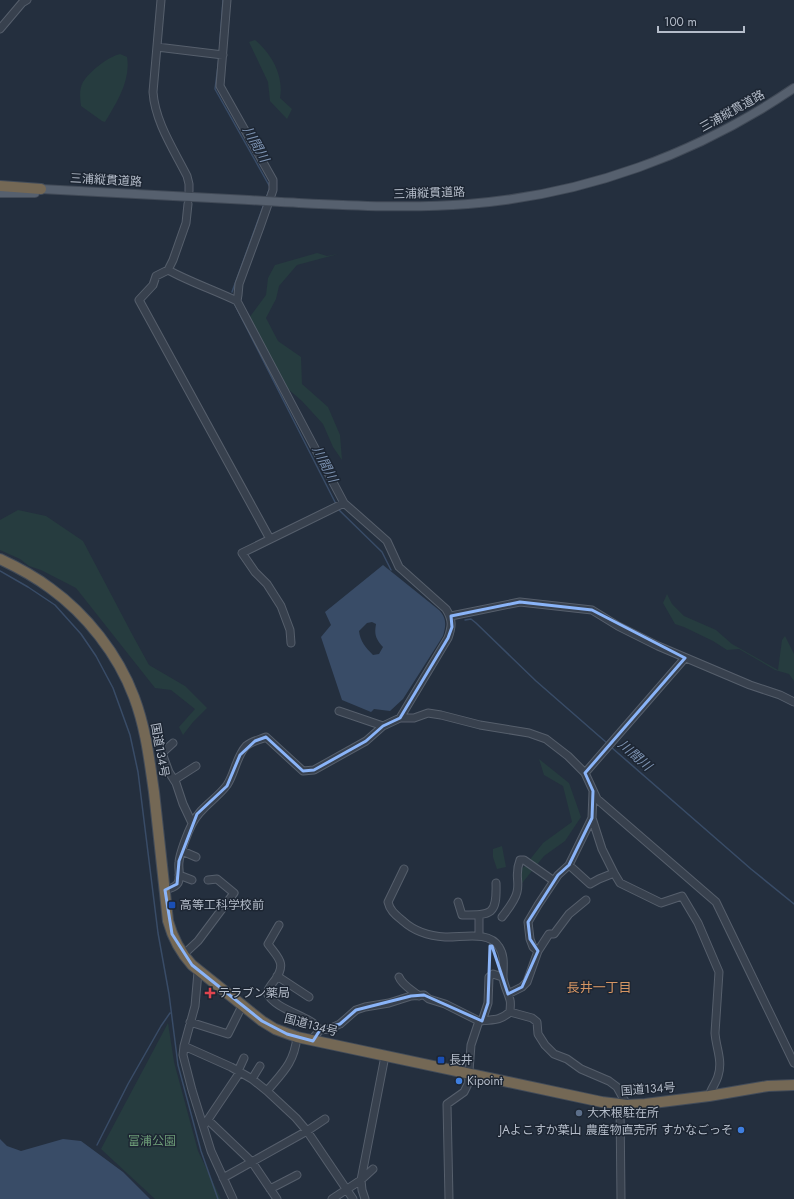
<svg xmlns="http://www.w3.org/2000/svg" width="794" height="1199" viewBox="0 0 794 1199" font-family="Jost,'Noto Sans JP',sans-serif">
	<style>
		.green { fill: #263c3f }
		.water { fill: #394c67; fill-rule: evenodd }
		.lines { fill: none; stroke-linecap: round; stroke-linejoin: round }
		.stream { stroke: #394c67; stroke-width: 1.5 }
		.minor-casing { stroke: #565f6c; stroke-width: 9 }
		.major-casing { stroke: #414a57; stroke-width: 10 }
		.highway-casing { stroke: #434c59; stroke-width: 12 }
		.minor { stroke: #38414e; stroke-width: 7 }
		.major { stroke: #56606e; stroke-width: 8 }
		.highway { stroke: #746855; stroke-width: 10 }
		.major-bridge-casing { stroke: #414a57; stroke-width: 10; stroke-linecap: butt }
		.major-bridge { stroke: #56606e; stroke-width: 8 }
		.marked { fill: none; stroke: #8ab4f8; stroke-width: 3; stroke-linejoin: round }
		.transit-dot { fill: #1a4fb4; stroke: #1d2633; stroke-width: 1.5 }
		.health-dot { fill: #e0444e; stroke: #1d2633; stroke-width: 1.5 }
		.shop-dot { fill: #3f7fe0; stroke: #1d2633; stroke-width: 1.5 }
		.service-dot { fill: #5c6f8a; stroke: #1d2633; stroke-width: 1.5 }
		.labels { text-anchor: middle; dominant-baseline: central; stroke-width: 3; stroke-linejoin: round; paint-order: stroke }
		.street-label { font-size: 12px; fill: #b4bcc9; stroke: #1d2633 }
		.poi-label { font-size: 12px; fill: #b4bcc9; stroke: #1d2633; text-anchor: start }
		.park-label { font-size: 12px; fill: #6b9a76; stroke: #1d2633 }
		.water-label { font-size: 13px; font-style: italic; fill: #7c92b1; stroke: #1d2633 }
		.neighbourhood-label { font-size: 13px; fill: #d59563; stroke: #1d2633 }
	</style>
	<rect width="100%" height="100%" fill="#242f3e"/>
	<path class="green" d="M 255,40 C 272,54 284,76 280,98 L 292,109 L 287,119 L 270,101 L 268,82 L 249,42 Z
		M 120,54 L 127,57 C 131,80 117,102 105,122 L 102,121 L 81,106 C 80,98 79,89 83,82 C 90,71 108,57 120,54 Z
		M 317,253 L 327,256 L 338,254 L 297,265 L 279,286 L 276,299 L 266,318 L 278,341 L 301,357 L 302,384 L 328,407 L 340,435 L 342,460 L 333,447 L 323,424 L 302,401 L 288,389 L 274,363 L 256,336 L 249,318 L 266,295 L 268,278 L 275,265 Z
		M 18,510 L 46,516 L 83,541 L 133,636 L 149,665 L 185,686 L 207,708 L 193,722 L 183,735 L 179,727 L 195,709 L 171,690 L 155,688 L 76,588 L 41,570 L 29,566 L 20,559 L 0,550 L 0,520 Z
		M 667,594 L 672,604 L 684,616 L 716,630 L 732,644 L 778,670 L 782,640 L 785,636 L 794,654 L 794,681 L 789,674 L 775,670 L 739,649 L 727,650 L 713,641 L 684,627 L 675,624 L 663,603 Z
		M 539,759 L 569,783 L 581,817 L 565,841 L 544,856 L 519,887 L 519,869 L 524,867 L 543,843 L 572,822 L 563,786 L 544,775 Z
		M 502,846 L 506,867 L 497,869 L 493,857 L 493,849 Z
		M 168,1023 L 174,1062 L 198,1151 L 221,1199 L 155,1199 L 101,1149 Z"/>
	<path class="water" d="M 383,565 L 439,610 C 447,618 446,626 443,636 L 403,699 L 390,711 L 374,709 L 371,712 L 342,700 L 321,637 L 331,625 L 325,612 ZM 372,622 L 376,624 C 374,635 376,639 383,647 L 379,654 L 373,655 C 366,648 360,641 359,631 L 367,623 Z
		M 0,1139 L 7,1146 L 21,1151 L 63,1139 L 81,1141 L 123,1172 L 150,1199 L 0,1199 Z"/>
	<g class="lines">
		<path class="stream" d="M 220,40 L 223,0
			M 219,58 L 215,89 L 270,187 L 266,199
			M 232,292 L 264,204
			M 234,303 L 336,504
			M 338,509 L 382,552 L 391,570
			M 0,571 L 28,587 L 55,605 L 81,634 L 96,656 L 113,688 L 130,735 L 138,772 L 158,933 L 169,994 L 178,1065 L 201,1151 L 218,1199
			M 465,620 L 471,619 L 476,623 L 536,681 L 607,743
			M 611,747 L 751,869 L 794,904
			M 97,1145 L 128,1084 L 161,1026 L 170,1013"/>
		<defs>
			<path id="minor" d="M 161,0 L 153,92 C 155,122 174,150 187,176 L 189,184 L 189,191
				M 227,0 L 220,86 L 273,180 L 273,190 L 260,227 L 239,284 L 238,295 L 237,301
				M 0,29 L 22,3 L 27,0
				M 157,47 L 223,55
				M 188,204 L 186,223 L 173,260 L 168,270 L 156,276 L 153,285 L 139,300 L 270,539
				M 168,270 C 190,282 214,290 237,301 L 344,503 L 387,541 L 399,567 L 446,609 C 453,620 452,627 448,638 L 400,718
				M 451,616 L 520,602 L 592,610 L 618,626 L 658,646 L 750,685 L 780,695 L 794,702
				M 291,643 L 290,630 L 281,606 L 267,584 L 255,572 L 242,553 L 344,503
				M 339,711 L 383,726 L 400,718 L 414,718 L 428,713 L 441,715 L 480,725 L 529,733 L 546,739 L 568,756 L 585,773 L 597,799 L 716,902 L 794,1063
				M 173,743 L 162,753 L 169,772 L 176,783 L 183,804 L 192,823
				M 585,773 L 685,658
				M 174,780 L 196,766
				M 593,792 L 592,818 L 602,849 L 614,873 L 620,883 L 661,903 L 682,896 L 698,923 L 719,972 L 715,1033 C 716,1048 723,1061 718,1076 C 716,1083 711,1089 709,1096
				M 182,851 L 196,857
				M 569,865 L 590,884 L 599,879 L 614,873
				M 404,869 L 388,902 C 390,911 396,915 403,921 C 414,931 429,936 445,937 C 461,938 489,930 499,947 C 505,956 503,966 503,976 C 503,984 508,992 510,1000 C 511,1003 510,1008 510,1012 C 498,1022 493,1019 479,1021 L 471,1045 L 468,1084 L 464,1092 L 447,1104 L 449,1199
				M 179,875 L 192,880
				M 165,890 C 170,888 175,888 178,883 C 181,877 178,868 179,862 C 180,852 188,832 192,824 C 200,807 217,799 227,785 C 235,773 236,757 246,746 C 252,741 259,740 266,737 L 303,771 L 314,770 L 366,741 L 383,726
				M 458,902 L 462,915 C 492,915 497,915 496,883
				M 479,915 L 479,936
				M 502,917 C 508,909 515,901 517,892 C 520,881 514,875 520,860 L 524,860 L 554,881
				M 279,925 L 268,944 C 278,958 287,963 275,980 C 272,984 268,988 267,993 C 274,1007 297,1013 310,1021 C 314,1023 317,1027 320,1030
				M 538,951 L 533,947 L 530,939 L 528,922 L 538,905 L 558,875 L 569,865 L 592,818
				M 183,955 L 198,941 L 234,893 L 217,879 L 208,880
				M 198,972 L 195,1006 L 184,1046 L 183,1055 L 192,1090 L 211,1151 L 233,1199
				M 277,976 L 309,997
				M 399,977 C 402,985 412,990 419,996
				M 508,994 L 522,987 L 527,982 L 538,951 L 549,934 L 554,934 L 569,914 L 586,900
				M 510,1012 L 532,1018 L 537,1022 L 538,1034 L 545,1045 L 554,1054 L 567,1059 L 581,1069 L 609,1081 L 617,1087 L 627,1105
				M 482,1021 L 488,1003 L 489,977 L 493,974 L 502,977
				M 190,1022 L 228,1034 L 242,1006
				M 313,1041 L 314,1037 L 320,1030 L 329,1029 L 340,1024 L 356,1010 L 365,1007 L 389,1003 L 411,996 L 424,995 L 429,999 L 445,1004 L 479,1021
				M 184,1046 L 231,1067 L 252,1079 L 267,1091 C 283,1072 294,1063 297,1037
				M 238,1071 L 244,1058
				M 252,1079 L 260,1066
				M 267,1091 L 296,1118 L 307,1131 L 353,1199
				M 620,1104 L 621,1199
				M 208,1120 L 252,1162 L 277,1199
				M 205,1124 L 240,1072
				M 223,1178 L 307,1131 L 325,1119
				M 270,1189 L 297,1175
				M 332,1199 L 361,1180 L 373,1169
				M 365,1199 L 362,1190 L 361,1180 L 385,1056"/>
			<path id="major" d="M 41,189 L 249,200
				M 0,193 L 35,193
				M 281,202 C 343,205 406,209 468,204 C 585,195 697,154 794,88"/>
			<path id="highway" d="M 0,186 L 41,189
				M 0,559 C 17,567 34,576 50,588 C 86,614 118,654 134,697 C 146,729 149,758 154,792 C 159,835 163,878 168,921 C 173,939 180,952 192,965 L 262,1021 L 275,1029 L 297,1037 L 602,1102 L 627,1105 L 645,1104 L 709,1096 L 768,1086 L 794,1085"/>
		</defs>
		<use href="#minor" class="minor-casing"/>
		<use href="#major" class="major-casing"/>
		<use href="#highway" class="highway-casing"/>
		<use href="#minor" class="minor"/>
		<use href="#major" class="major"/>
		<use href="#highway" class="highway"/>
		<defs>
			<path id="major-bridge" d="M 249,200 L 281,202"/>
		</defs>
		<use href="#major-bridge" class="major-bridge-casing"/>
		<use href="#major-bridge" class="major-bridge"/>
	</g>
	<path class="marked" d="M 520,602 L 592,610 L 685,658 L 585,773 L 593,791 L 592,818 L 569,865 L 558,875 L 528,922 L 530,939 L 538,951 L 522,987 L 508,994 L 492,946 L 490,946 L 488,1003 L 482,1021 L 424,995 L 411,996 L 356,1010 L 340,1024 L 320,1030 L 313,1041 L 287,1034 L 262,1021 L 192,965 L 172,934 L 165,890 L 177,884 L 179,861 L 197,814 L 227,786 L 240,755 L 255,741 L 266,737 L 303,771 L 314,770 L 366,741 L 383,726 L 400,718 L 448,638 L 452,627 L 451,616 Z"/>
	<g class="transit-dot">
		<rect x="168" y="901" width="8" height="8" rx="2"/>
		<rect x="437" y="1056" width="8" height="8" rx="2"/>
	</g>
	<path class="health-dot" d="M208 987h4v4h4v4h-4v4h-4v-4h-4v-4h4z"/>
	<g class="shop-dot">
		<circle cx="459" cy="1081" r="4"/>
		<circle cx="741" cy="1130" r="4"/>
	</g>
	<circle class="service-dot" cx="579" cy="1113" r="4"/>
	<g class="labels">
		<g class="street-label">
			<text transform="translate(732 111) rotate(-29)">三浦縦貫道路</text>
			<text transform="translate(106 180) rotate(3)">三浦縦貫道路</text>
			<text transform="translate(429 193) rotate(-2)">三浦縦貫道路</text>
			<text transform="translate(160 750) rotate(80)">国道134号</text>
			<text transform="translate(311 1025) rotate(15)">国道134号</text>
			<text transform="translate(648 1089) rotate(-4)">国道134号</text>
		</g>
		<g class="poi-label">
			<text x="180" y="905">高等工科学校前</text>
			<text x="218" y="993">テラブン薬局</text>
			<text x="449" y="1060">長井</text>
			<text x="467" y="1081">Kipoint</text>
			<text x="587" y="1113">大木根駐在所</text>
			<text x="733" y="1130" text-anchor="end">JAよこすか葉山 農産物直売所 すかなごっそ</text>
		</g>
		<g class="park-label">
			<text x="152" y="1141">富浦公園</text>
		</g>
		<g class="water-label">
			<text transform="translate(256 144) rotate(61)">川間川</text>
			<text transform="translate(325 464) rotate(63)">川間川</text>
			<text transform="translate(635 755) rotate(41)">川間川</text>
		</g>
		<g class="neighbourhood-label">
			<text x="599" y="987">長井一丁目</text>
		</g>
	</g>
	<path d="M658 26v6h86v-6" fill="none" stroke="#b4bcc9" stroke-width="2"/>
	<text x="664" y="26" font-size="12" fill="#b4bcc9" stroke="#1d2633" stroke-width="3" paint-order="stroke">100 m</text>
</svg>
